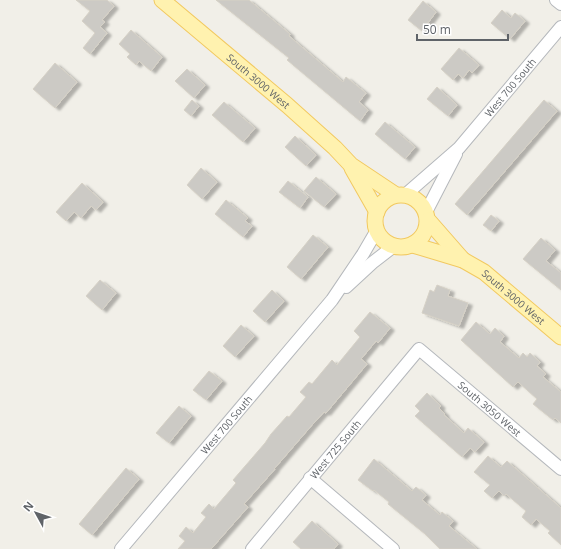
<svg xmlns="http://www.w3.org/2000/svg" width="561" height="549" viewBox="0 0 561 549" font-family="'Open Sans',sans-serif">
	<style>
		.building { fill: #cccac5; stroke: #d6d1c6; filter: url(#shadow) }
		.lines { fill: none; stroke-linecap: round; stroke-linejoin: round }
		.minor-casing { stroke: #b5b8bc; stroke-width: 14 }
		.major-casing { stroke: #f2c960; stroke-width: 17 }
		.minor { stroke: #fff; stroke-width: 12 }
		.major { stroke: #fff2af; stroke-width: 15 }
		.labels { text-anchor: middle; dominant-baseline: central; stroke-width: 3; stroke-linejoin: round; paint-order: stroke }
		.street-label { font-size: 10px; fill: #5f6368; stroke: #fff }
	</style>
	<defs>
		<filter id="shadow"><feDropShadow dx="4.5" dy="2.5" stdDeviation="1" flood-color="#0004"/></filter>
	</defs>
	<rect width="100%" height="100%" fill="#f1efe8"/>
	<path class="building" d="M 76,0 L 107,0 L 114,6 L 102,20 L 105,22 L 100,27 L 107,33 L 90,54 L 83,48 L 95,33 L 82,21 L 90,11 Z
		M 216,0 L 249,0 L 290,34 L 289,36 L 343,82 L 346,77 L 366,93 L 359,102 L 368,110 L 360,121 L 287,60 L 289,58 Z
		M 423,1 L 436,12 L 422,31 L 408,20 Z
		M 502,10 L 511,18 L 515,13 L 525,21 L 510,39 L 491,23 Z
		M 131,30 L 162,57 L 151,71 L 139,61 L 136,65 L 127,57 L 130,54 L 119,44 Z
		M 459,48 L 479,65 L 472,73 L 469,70 L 463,78 L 458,74 L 453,80 L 441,69 Z
		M 55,63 L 77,82 L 55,108 L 33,89 Z
		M 187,69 L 205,85 L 194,98 L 175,81 Z
		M 437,87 L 457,105 L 448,116 L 427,99 Z
		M 192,100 L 199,106 L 191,116 L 184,110 Z
		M 544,100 L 557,111 L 467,215 L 455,204 Z
		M 224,102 L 255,128 L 243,142 L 212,115 Z
		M 385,122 L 415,147 L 405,159 L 375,134 Z
		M 295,136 L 316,155 L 306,166 L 285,147 Z
		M 201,168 L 217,182 L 202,199 L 187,185 Z
		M 316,177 L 336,194 L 324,207 L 304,191 Z
		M 288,181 L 308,197 L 300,208 L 279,192 Z
		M 82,183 L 103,202 L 96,210 L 91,206 L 81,218 L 74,212 L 66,221 L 56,212 Z
		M 226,200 L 248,218 L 245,221 L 252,226 L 243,237 L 215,214 Z
		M 491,215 L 499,221 L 491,231 L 483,225 Z
		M 313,235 L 328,247 L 301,279 L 287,267 Z
		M 541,238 L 555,250 L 546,261 L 561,273 L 561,290 L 523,259 Z
		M 100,280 L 116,293 L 102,310 L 86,296 Z
		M 437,285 L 450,290 L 448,296 L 468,303 L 459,326 L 422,313 L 430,290 L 434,292 Z
		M 272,290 L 284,301 L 265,322 L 253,311 Z
		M 370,312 L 390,328 L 378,343 L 376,341 L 361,359 L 367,364 L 326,413 L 324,412 L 312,425 L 274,469 L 275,469 L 244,504 L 248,507 L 211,549 L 178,549 L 185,541 L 179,536 L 186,527 L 193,533 L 206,517 L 201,513 L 209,504 L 214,509 L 236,483 L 233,480 L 265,443 L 271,434 L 287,416 L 289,417 L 306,397 L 300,392 L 309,382 L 312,384 L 332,360 L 337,365 L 360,337 L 354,331 Z
		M 476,322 L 490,334 L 495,328 L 504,336 L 500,342 L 519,358 L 523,353 L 527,357 L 530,353 L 540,362 L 537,366 L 546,374 L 543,377 L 561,392 L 561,423 L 555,418 L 553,420 L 533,404 L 537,399 L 518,382 L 513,387 L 461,340 Z
		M 241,325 L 254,336 L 235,357 L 223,346 Z
		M 209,371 L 222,381 L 206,400 L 193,390 Z
		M 427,393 L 441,406 L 439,408 L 445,414 L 444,415 L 464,433 L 468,428 L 484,442 L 475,452 L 470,448 L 462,457 L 415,416 L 420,411 L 415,406 Z
		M 179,406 L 191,416 L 169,443 L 156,433 Z
		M 488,456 L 501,467 L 507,461 L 561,508 L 561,545 L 548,533 L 550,531 L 536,519 L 531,525 L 522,517 L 526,511 L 506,494 L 504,496 L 499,491 L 492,498 L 484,491 L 490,485 L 474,472 Z
		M 374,459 L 412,491 L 416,487 L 426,495 L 422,500 L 440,515 L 442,512 L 453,521 L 449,526 L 477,549 L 440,549 L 425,534 L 388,504 L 389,502 L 374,490 L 373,491 L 358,480 Z
		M 126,468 L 139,479 L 92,535 L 79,524 Z
		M 312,521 L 338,544 L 334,549 L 301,549 L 293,542 Z"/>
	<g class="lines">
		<defs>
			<g id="minor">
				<path d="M 556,0 L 561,4"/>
				<path id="s1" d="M 405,195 L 459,148 L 561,27"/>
				<path d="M 426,212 L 456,154"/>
				<path d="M 346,287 L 372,263 L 394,246"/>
				<path d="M 310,478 L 393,549"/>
				<path id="s2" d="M 121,549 L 332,300 L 363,254 L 377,230"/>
				<path id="s3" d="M 252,549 L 419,349 L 561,469"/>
			</g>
			<g id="major">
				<path id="s4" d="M 162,0 L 287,105 L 335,148 L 351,165 L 396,195"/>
				<path d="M 352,168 L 377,212"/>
				<circle cx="401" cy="221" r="26"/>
				<path d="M 428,220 L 463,260"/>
				<path id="s5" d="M 413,245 L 463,260 L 484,272 L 561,337"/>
			</g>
		</defs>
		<use href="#minor" class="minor-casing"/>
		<use href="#major" class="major-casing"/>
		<use href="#minor" class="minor"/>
		<use href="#major" class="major"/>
	</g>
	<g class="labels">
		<g class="street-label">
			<text stroke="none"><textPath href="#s4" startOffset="126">South 3000 West</textPath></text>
			<text stroke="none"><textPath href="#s1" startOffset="151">West 700 South</textPath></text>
			<text stroke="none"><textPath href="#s5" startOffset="115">South 3000 West</textPath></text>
			<text stroke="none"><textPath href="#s3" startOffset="353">South 3050 West</textPath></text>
			<text stroke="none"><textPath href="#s2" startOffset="163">West 700 South</textPath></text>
			<text stroke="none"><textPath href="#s3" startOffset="130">West 725 South</textPath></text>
		</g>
	</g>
	<g transform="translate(36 513) rotate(310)" stroke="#ffffff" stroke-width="3" paint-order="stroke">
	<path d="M0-3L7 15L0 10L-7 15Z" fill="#5f6368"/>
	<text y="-6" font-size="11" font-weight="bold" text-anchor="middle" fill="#5f6368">N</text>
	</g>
	<path d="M417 34v6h91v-6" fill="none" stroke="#5f6368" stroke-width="2"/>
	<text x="423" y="34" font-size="12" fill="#5f6368" stroke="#ffffff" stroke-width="3" paint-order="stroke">50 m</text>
</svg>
